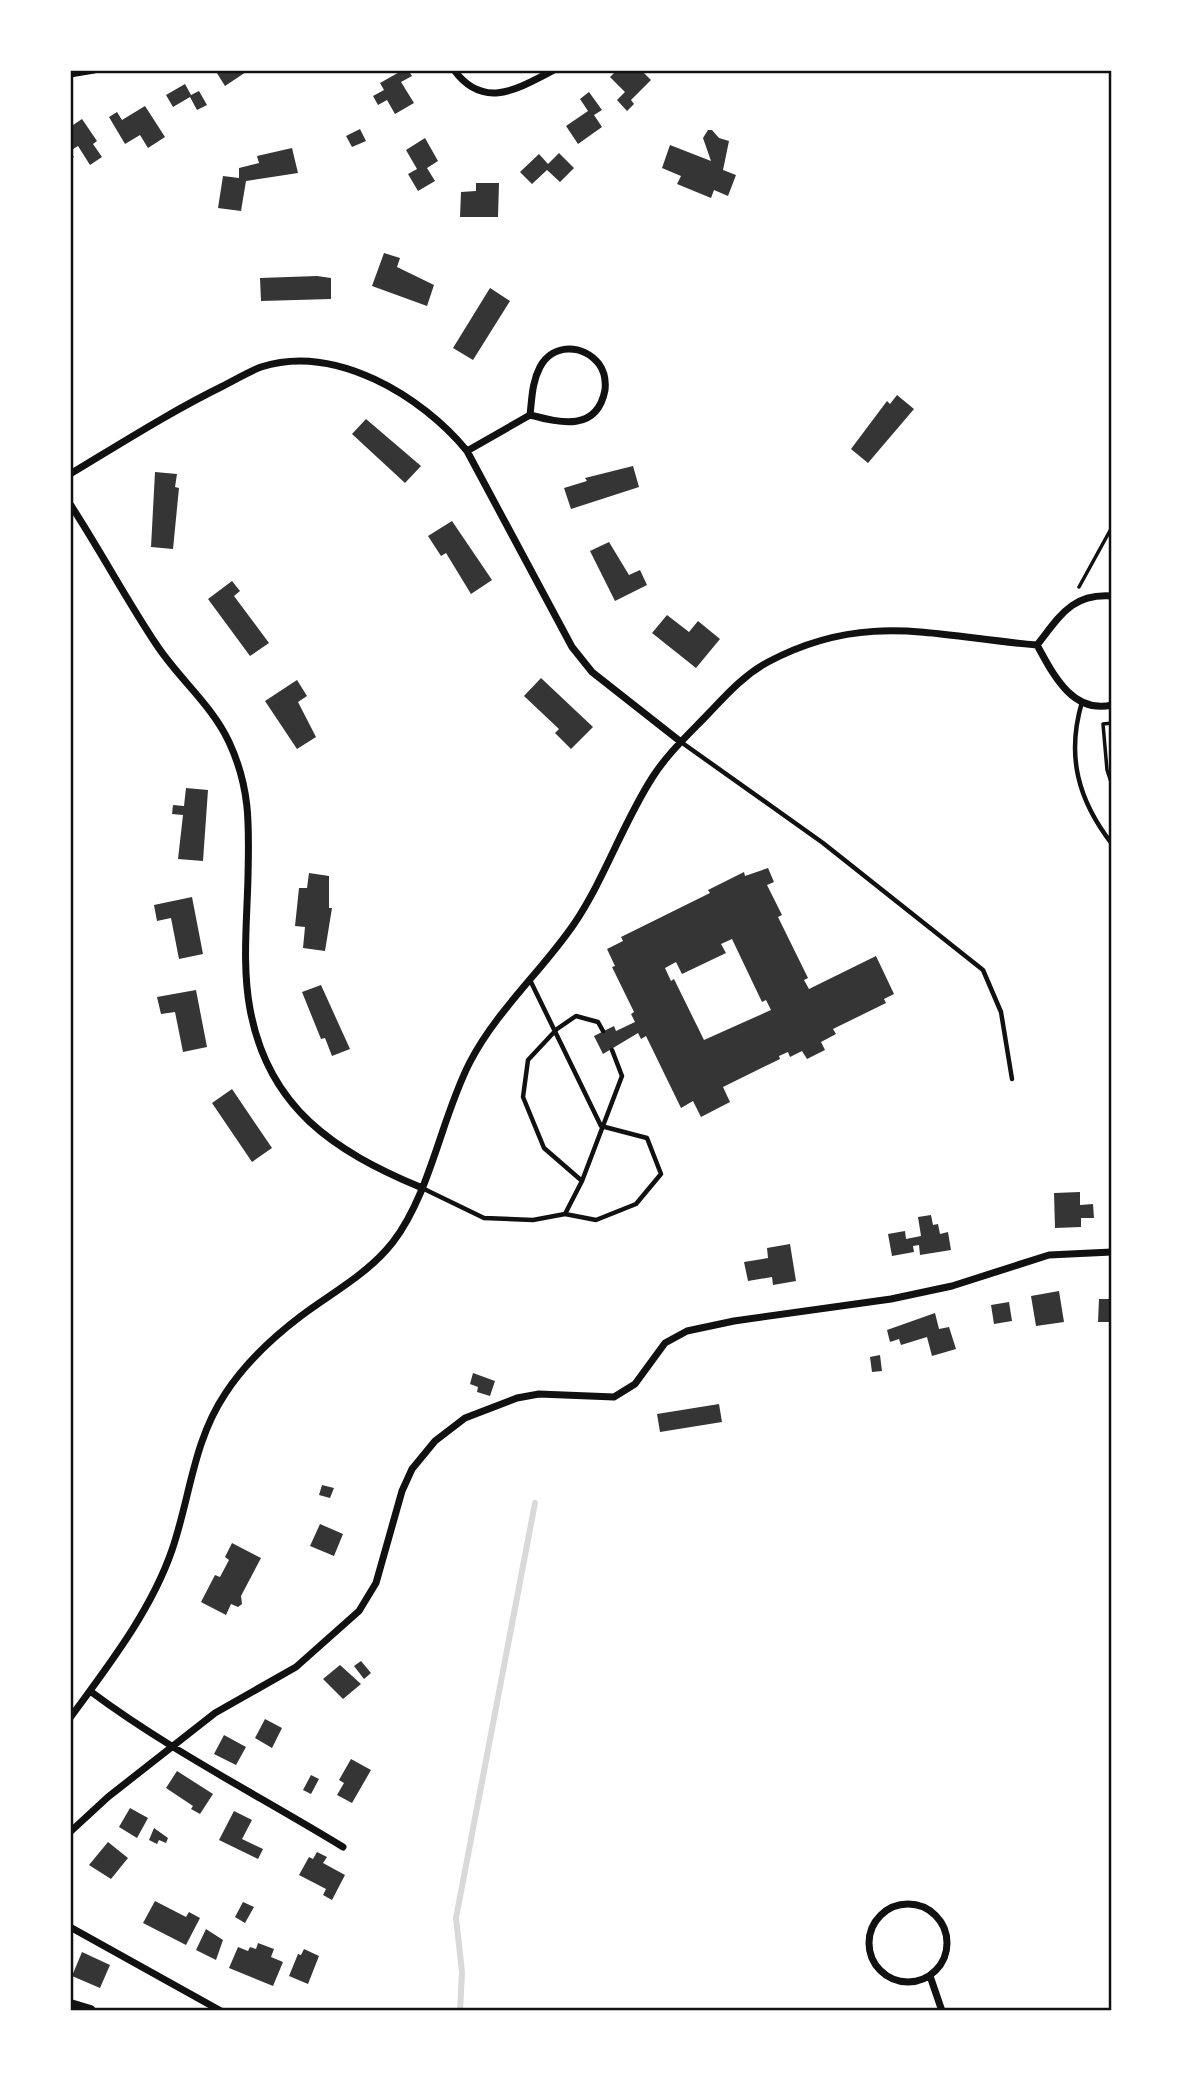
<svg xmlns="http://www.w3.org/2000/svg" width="1182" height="2081" viewBox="0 0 1182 2081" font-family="Barlow,sans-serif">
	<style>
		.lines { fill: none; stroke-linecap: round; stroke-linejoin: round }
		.stream { stroke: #d9d9d9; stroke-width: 6 }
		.building { fill: #353535; fill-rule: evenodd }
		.path { stroke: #111; stroke-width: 3.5 }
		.service { stroke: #111; stroke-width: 4.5 }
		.minor { stroke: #111; stroke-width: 7 }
		.tertiary { stroke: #111; stroke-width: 12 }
		.neatline { fill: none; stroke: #111; stroke-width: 2.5 }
	</style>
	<rect width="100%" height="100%" fill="#fff"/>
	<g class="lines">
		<path class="stream" d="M 460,2011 L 462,1972 L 456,1918 L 535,1503"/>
	</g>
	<path class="building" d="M 215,70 L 249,70 L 225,86 Z
		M 403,70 L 408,70 L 412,76 L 401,82 L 414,103 L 395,114 L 387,100 L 378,105 L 373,96 L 384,90 L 380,83 Z
		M 617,70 L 641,70 L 651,80 L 631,100 L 634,104 L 627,111 L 617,100 L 625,92 L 610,77 Z
		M 185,84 L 191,95 L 199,91 L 207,105 L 197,110 L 190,97 L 173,107 L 166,95 Z
		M 589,92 L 602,110 L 594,115 L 602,127 L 578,144 L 566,126 L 588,111 L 580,99 Z
		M 145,106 L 165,137 L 148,148 L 140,135 L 125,144 L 109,117 L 117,112 L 122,120 Z
		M 82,119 L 97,141 L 93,144 L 102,157 L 90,165 L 78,146 L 70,151 L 74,157 L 70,159 L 70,127 Z
		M 360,129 L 366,141 L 352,147 L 346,136 Z
		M 708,130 L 712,130 L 719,138 L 729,141 L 723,170 L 736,175 L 728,196 L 714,190 L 711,198 L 677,184 L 681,176 L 662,168 L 670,145 L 711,161 L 703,138 Z
		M 425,138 L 438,161 L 427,168 L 435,181 L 418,191 L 408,174 L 417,169 L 406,150 Z
		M 292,148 L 298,173 L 246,181 L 241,211 L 218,208 L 223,176 L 239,178 L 239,168 L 259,163 L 257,156 Z
		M 559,153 L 574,168 L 560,182 L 547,170 L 532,184 L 520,172 L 539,154 L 548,164 Z
		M 476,183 L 499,183 L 498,217 L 460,217 L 461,192 L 476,191 Z
		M 384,253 L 400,258 L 397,267 L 434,285 L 427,306 L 372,286 Z
		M 317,276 L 331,278 L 331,299 L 261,301 L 260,278 Z
		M 490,288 L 510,301 L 473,360 L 453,348 Z
		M 897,395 L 914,409 L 868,463 L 851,449 L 887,401 L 890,404 Z
		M 366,419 L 421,466 L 405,483 L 352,434 Z
		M 633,466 L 639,487 L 571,509 L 564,488 L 587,481 L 585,478 Z
		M 155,472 L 177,474 L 175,487 L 179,488 L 173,549 L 151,547 Z
		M 452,521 L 492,580 L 471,594 L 446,553 L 441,556 L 428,536 Z
		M 609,542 L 629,575 L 640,570 L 647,585 L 615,601 L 590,551 Z
		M 232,581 L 240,591 L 234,596 L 269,643 L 250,656 L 208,599 Z
		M 667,615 L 689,632 L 698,621 L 720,639 L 696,668 L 652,633 Z
		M 541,678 L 593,727 L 571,749 L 555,733 L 559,729 L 524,696 Z
		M 297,680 L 307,696 L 298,702 L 316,737 L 297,749 L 265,701 Z
		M 186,788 L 208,790 L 203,861 L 178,859 L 183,815 L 172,814 L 173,805 L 184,806 Z
		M 768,868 L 774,882 L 767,885 L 782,915 L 778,917 L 808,978 L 804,980 L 809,989 L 876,956 L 894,994 L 884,999 L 886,1003 L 833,1029 L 836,1034 L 821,1042 L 825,1050 L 807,1059 L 802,1051 L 790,1057 L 788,1052 L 779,1056 L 780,1059 L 723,1087 L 730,1102 L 701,1117 L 693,1101 L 681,1108 L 646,1036 L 641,1039 L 638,1033 L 603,1054 L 594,1036 L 614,1026 L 616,1031 L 635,1022 L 631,1014 L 634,1012 L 612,967 L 615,966 L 607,949 L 623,941 L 621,937 L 710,893 L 708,890 L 744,872 L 745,876 ZM 732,939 L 762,1002 L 766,1000 L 771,1010 L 704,1040 L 674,979 L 671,981 L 665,968 L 676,962 L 682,974 L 726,953 L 721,944 Z
		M 309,873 L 329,876 L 329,908 L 332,908 L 325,951 L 303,948 L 305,927 L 295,926 L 299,888 L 307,888 Z
		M 192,897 L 203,954 L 179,959 L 171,918 L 157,921 L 154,905 Z
		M 321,985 L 350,1049 L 332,1056 L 325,1038 L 321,1039 L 302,992 Z
		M 196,990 L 207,1047 L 183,1052 L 175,1012 L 161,1014 L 157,997 Z
		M 232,1089 L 272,1148 L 252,1162 L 212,1103 Z
		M 1080,1192 L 1080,1205 L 1093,1204 L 1094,1218 L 1081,1218 L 1081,1227 L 1055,1228 L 1054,1193 Z
		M 931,1215 L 933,1225 L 938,1224 L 940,1234 L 948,1232 L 951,1250 L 920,1255 L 919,1245 L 913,1246 L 914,1252 L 892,1256 L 888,1234 L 905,1231 L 906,1239 L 921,1236 L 918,1217 Z
		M 790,1244 L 796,1281 L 773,1285 L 772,1277 L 748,1281 L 744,1262 L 768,1258 L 767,1248 Z
		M 1059,1291 L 1064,1322 L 1036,1326 L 1031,1296 Z
		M 1099,1299 L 1112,1299 L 1112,1322 L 1098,1322 Z
		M 1009,1302 L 1012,1321 L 994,1324 L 991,1305 Z
		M 935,1313 L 939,1329 L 949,1327 L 956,1349 L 932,1356 L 927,1337 L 901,1345 L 899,1339 L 890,1342 L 887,1330 Z
		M 880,1355 L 882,1371 L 872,1372 L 870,1357 Z
		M 473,1373 L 495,1381 L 490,1396 L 477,1392 L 478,1387 L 470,1384 Z
		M 719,1404 L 722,1422 L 660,1432 L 657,1414 Z
		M 322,1485 L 334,1488 L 330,1498 L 319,1495 Z
		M 320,1524 L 343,1534 L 334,1556 L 310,1546 Z
		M 232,1543 L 261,1558 L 241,1596 L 242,1604 L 238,1607 L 231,1604 L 226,1615 L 201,1602 L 215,1575 L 220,1577 L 229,1560 L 225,1557 Z
		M 361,1661 L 371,1673 L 364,1679 L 354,1666 Z
		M 340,1665 L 361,1684 L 343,1699 L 323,1679 Z
		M 265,1719 L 282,1728 L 272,1748 L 255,1738 Z
		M 224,1735 L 246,1747 L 236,1765 L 214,1754 Z
		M 351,1759 L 371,1770 L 352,1803 L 337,1795 L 344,1783 L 339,1780 Z
		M 177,1771 L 213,1794 L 200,1814 L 191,1809 L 193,1806 L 166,1788 Z
		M 311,1775 L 319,1779 L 311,1794 L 303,1790 Z
		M 130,1808 L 148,1818 L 137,1838 L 119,1827 Z
		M 234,1811 L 252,1820 L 242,1839 L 263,1849 L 258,1859 L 219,1840 Z
		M 154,1828 L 168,1838 L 166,1843 L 159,1840 L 157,1844 L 149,1840 Z
		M 108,1842 L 128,1858 L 111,1879 L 89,1865 Z
		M 317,1852 L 327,1857 L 323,1863 L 345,1875 L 332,1900 L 323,1895 L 326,1889 L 299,1875 L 309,1857 L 313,1859 Z
		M 155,1901 L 186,1917 L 189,1912 L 200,1918 L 186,1945 L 143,1923 Z
		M 243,1902 L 254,1907 L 245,1923 L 235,1917 Z
		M 206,1929 L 223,1940 L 216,1960 L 196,1950 Z
		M 258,1943 L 274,1949 L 271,1957 L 283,1962 L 273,1986 L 229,1968 L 238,1947 L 248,1951 L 250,1947 L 256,1949 Z
		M 304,1949 L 319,1956 L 308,1984 L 289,1976 L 298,1954 L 301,1955 Z
		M 82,1952 L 110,1965 L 100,1988 L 72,1976 Z"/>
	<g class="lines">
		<path class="path" d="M 1079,587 L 1112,527
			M 1112,723 L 1103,724 L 1107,770 L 1112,785"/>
		<path class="service" d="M 1082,702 C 1066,756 1078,800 1112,844
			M 681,742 L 823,843 L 983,970 L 1001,1012 L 1012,1079
			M 582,1181 L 544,1148 L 523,1097 L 528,1060 L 557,1029 L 576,1016 L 598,1022 L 603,1031
			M 422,1188 L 484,1218 L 533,1220 L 565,1214 L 596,1220 L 636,1204 L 661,1174 L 647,1138 L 601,1126 L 530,980
			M 565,1214 L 582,1181 L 622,1076 L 612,1050"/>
		<path class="minor" d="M 454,70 C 484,111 519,88 554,70
			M 70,74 L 94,70
			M 467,451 L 530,415 C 532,398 532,382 540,367 C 553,343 583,344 599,364 C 604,371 606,381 605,390 C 597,432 561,423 530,415
			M 70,474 C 120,444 170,412 223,386 C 235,380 248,372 261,367 C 335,343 422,396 467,451 L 572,647 L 592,672 L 681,742
			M 70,504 C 100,550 126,599 156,644 C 178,678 212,705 229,742 C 251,789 249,827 248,877 C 247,920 242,967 250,1009 C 268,1108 334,1151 420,1187
			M 1037,645 C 1053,674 1072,714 1112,705
			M 1037,645 C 1060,616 1072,593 1112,596
			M 90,1691 C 169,1750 258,1795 343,1847
			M 70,1718 C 108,1666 151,1611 172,1550 C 190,1498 193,1442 225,1394 C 245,1363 272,1338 301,1316 C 333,1292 368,1274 393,1242 C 431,1192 441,1118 470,1062 C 497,1010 542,971 574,924 C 605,878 622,825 652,778 C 667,754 689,734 709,713 C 727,694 744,675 768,662 C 866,610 936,637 1037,645
			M 70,1832 L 108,1797 L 215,1713 L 296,1667 L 359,1611 L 376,1583 L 402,1491 L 412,1469 L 435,1441 L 465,1418 L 517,1398 L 539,1394 L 614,1397 L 635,1384 L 665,1343 L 687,1331 L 734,1321 L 891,1299 L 952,1286 L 1049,1255 L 1112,1252
			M869 1943a39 39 0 1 1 78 0a39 39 0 1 1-78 0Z
			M 70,1927 L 221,2011
			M 930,1976 L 942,2011"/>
		<path class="tertiary" d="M 70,2005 L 90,2011"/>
	</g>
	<rect width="1182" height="2081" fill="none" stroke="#ffffff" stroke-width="144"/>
	<rect x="72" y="72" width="1038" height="1937" class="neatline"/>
</svg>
